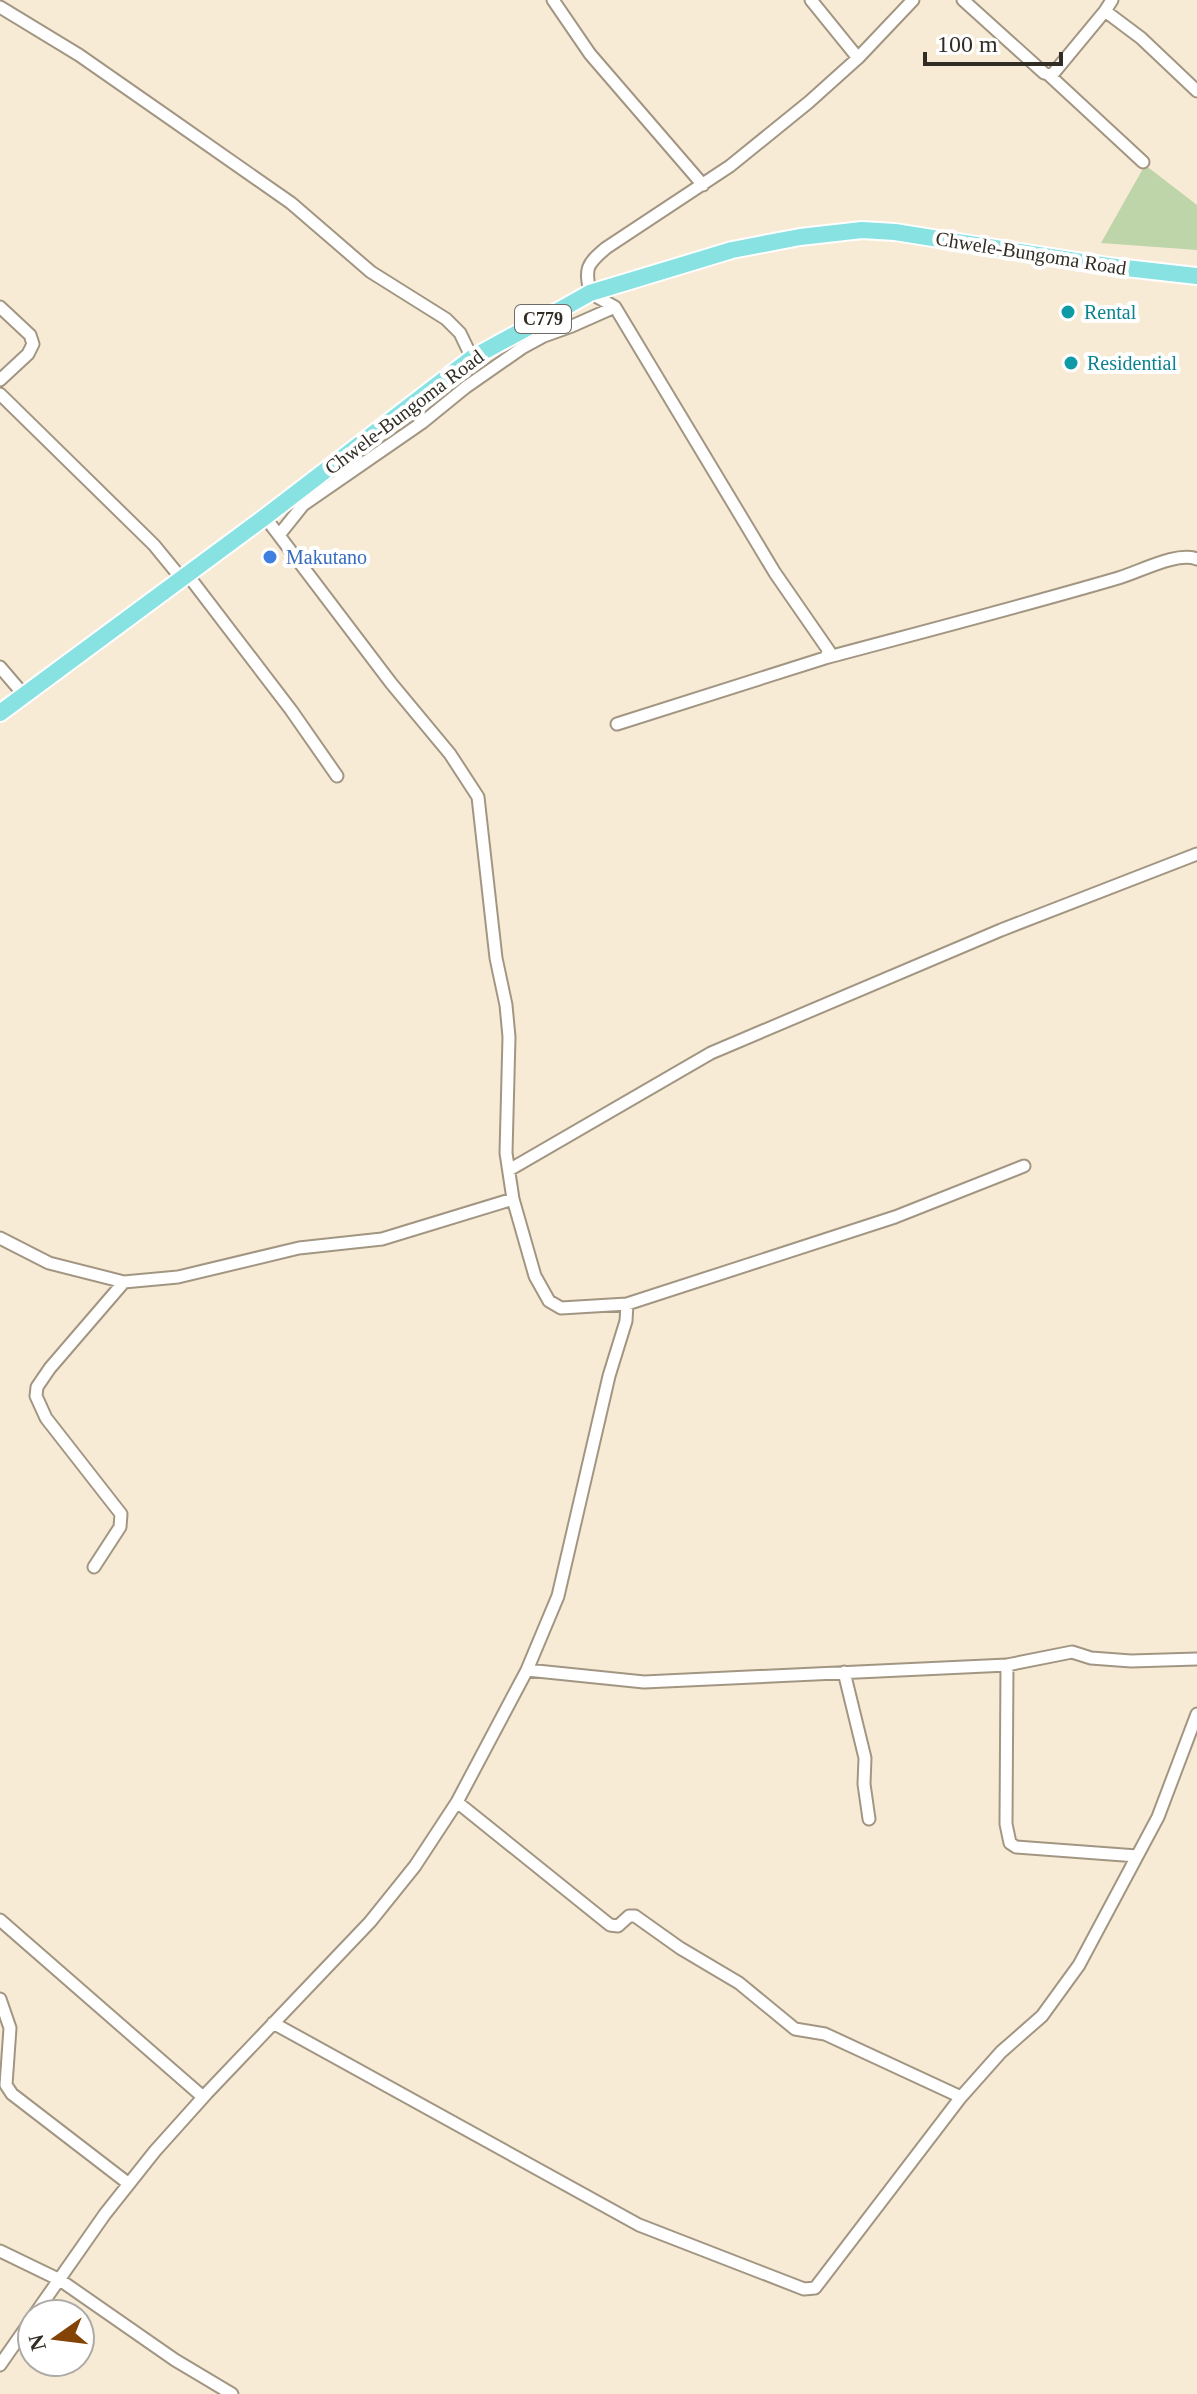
<svg xmlns="http://www.w3.org/2000/svg" width="1197" height="2394" viewBox="0 0 1197 2394" font-family="Georgia,serif">
	<style>
		.green { fill: #bed4a9 }
		.lines { fill: none; stroke-linecap: round; stroke-linejoin: round }
		.street-casing { stroke: #a29683; stroke-width: 15 }
		.primary-casing { stroke: #fff; stroke-width: 20 }
		.street { stroke: #fff; stroke-width: 11 }
		.primary { stroke: #89e2e2; stroke-width: 16 }
		.culture-dot { fill: #0f9aa8; stroke: #fff; stroke-width: 3 }
		.shop-dot { fill: #3f7fe0; stroke: #fff; stroke-width: 3 }
		.labels { text-anchor: middle; dominant-baseline: central; stroke-width: 8; stroke-linejoin: round; paint-order: stroke }
		.shield { fill: #fff; stroke: #6f6b66; stroke-width: 2 }
		.shield-label { font-size: 18px; font-weight: bold; fill: #312c24 }
		.street-label { font-size: 20px; fill: #312c24; stroke: #fff }
		.culture-label { font-size: 20px; fill: #0d838f; stroke: #fff; text-anchor: start }
		.shop-label { font-size: 20px; fill: #366cbe; stroke: #fff; text-anchor: start }
	</style>
	<rect width="100%" height="100%" fill="#f8ebd6"/>
	<path class="green" d="M 1145,165 L 1197,205 L 1197,250 L 1101,243 Z"/>
	<g class="lines">
		<defs>
			<path id="street" d="M 553,0 L 590,54 L 703,185
				M 811,0 L 858,58
				M 963,0 L 1044,73 L 1052,75 L 1105,11 L 1112,0
				M 0,7 L 79,55 L 168,117 L 291,203 L 371,272 L 446,319 L 460,333 L 472,358
				M 1105,11 L 1141,38 L 1197,91
				M 1049,75 L 1143,162
				M 0,307 L 30,335 L 33,344 L 28,354 L 0,380
				M 0,394 L 154,545 L 181,578
				M 279,535 L 303,505 L 423,422 L 466,387 L 522,348 L 544,336 L 572,326 L 615,307
				M 187,574 L 291,710 L 337,776
				M 825,658 C 922,632 1019,607 1115,579 C 1138,573 1176,551 1197,559
				M 0,667 L 24,695
				M 617,724 L 825,658 L 829,651 L 775,573 L 615,307 L 590,293 C 585,268 586,265 606,248 L 730,166 L 809,102 L 858,58 L 913,0
				M 509,1170 L 711,1053 L 1001,930 L 1197,854
				M 0,1238 L 49,1263 L 124,1282 L 178,1277 L 299,1248 L 382,1239 L 513,1199
				M 627,1304 L 895,1217 L 1024,1166
				M 94,1567 L 120,1527 L 121,1514 L 46,1418 L 36,1396 L 37,1387 L 50,1368 L 124,1282
				M 1007,1665 L 1006,1824 L 1010,1843 L 1016,1847 L 1137,1856
				M 527,1670 L 644,1682 L 1007,1665 L 1072,1652 L 1091,1658 L 1131,1661 L 1197,1659
				M 844,1672 L 865,1758 L 864,1784 L 869,1819
				M 457,1802 L 610,1925 L 618,1926 L 629,1916 L 635,1916 L 680,1948 L 739,1983 L 795,2029 L 825,2034 L 961,2097
				M 0,1920 L 203,2097
				M 0,1999 L 10,2028 L 6,2085 L 12,2094 L 129,2184
				M 273,2023 L 639,2225 L 804,2289 L 815,2288 L 961,2097 L 1001,2052 L 1042,2016 L 1079,1965 L 1158,1817 L 1197,1714
				M 0,2251 L 60,2280 L 175,2360 L 232,2394
				M 35,2314 L 105,2214 L 155,2151 L 207,2093 L 370,1922 L 415,1866 L 457,1802 L 527,1670 L 558,1596 L 609,1376 L 626,1321 L 627,1304 L 561,1308 L 549,1301 L 535,1276 L 513,1199 L 506,1153 L 509,1037 L 506,1005 L 496,958 L 478,797 L 450,754 L 391,683 L 265,517
				M 0,2365 L 32,2319"/>
			<path id="primary" d="M 0,713 L 265,517 L 472,358 L 558,311 L 590,293 L 732,250 L 800,237 L 862,230 L 895,232 L 1108,266 L 1197,276"/>
		</defs>
		<use href="#street" class="street-casing"/>
		<use href="#primary" class="primary-casing"/>
		<use href="#street" class="street"/>
		<use href="#primary" class="primary"/>
	</g>
	<g class="culture-dot">
		<circle cx="1068" cy="312" r="8"/>
		<circle cx="1071" cy="363" r="8"/>
	</g>
	<circle class="shop-dot" cx="270" cy="557" r="8"/>
	<g class="labels">
		<rect class="shield" x="515" y="305" width="56" height="28" rx="6"/>
		<g class="shield-label">
			<text x="543" y="319">C779</text>
		</g>
		<g class="street-label">
			<text transform="translate(1031 253) rotate(9)">Chwele-Bungoma Road</text>
			<text transform="translate(404 412) rotate(-37)">Chwele-Bungoma Road</text>
		</g>
		<g class="culture-label">
			<text x="1084" y="312">Rental</text>
			<text x="1087" y="363">Residential</text>
		</g>
		<g class="shop-label">
			<text x="286" y="557">Makutano</text>
		</g>
	</g>
	<g transform="translate(56 2338) rotate(256)"><circle r="38" fill="#ffffff" stroke="#adaba7" stroke-width="2"/>
	<path d="M0-6L14 30L0 20L-14 30Z" fill="#824304"/>
	<text y="-12" font-size="22" font-weight="bold" text-anchor="middle" fill="#312c24">N</text>
	</g>
	<path d="M925 52v12h136v-12" fill="none" stroke="#312c24" stroke-width="4"/>
	<text x="937" y="52" font-size="24" fill="#312c24" stroke="#ffffff" stroke-width="6" paint-order="stroke">100 m</text>
</svg>
